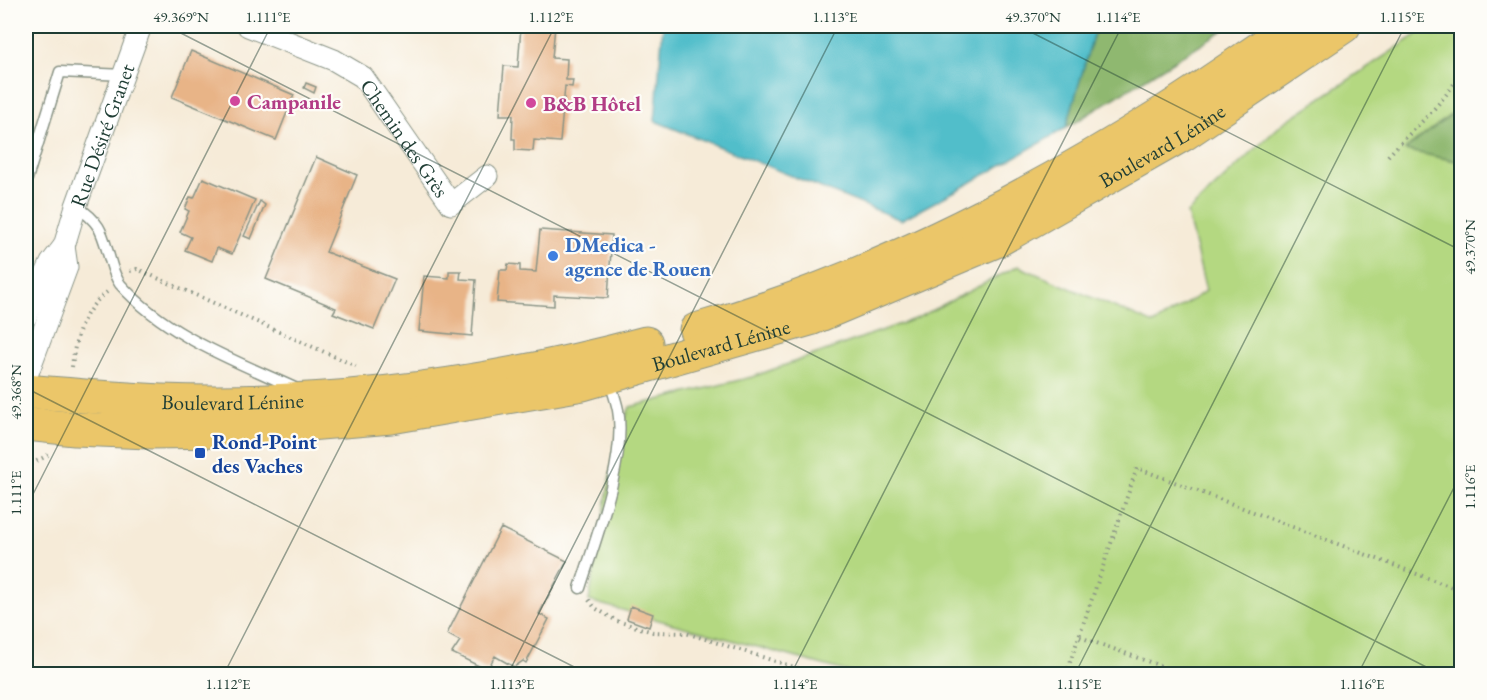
<svg xmlns="http://www.w3.org/2000/svg" width="1487" height="700" viewBox="0 0 1487 700" font-family="'EB Garamond',serif">
	<style>
		.green { fill: #b4d881; stroke: #6a8a5a; stroke-width: 1.5 }
		.forest { fill: #8fb86f; stroke: #577a52; stroke-width: 1.5 }
		.water { fill: #51beca; stroke: #387e7f; stroke-width: 1.5 }
		.building { fill: #e8b487 }
		.lines { fill: none; stroke-linecap: round; stroke-linejoin: round }
		.service-casing { stroke: #8a9486; stroke-width: 13 }
		.minor-casing { stroke: #8a9486; stroke-width: 23 }
		.primary-casing { stroke: #8a9486; stroke-width: 35 }
		.path { stroke: #8a9486; stroke-width: 4; stroke-dasharray: 1.5 4.5; stroke-linecap: butt }
		.service { stroke: #fff; stroke-width: 10 }
		.minor { stroke: #fff; stroke-width: 21 }
		.primary { stroke: #ebc669; stroke-width: 33 }
		.ticks { fill: none; stroke: #1f3d34; stroke-width: 1.5; stroke-opacity: 0.45 }
		.hotel-dot { fill: #d1479c; stroke: #fdfcf7; stroke-width: 2 }
		.shop-dot { fill: #3f7fe0; stroke: #fdfcf7; stroke-width: 2 }
		.transit-dot { fill: #1a4fb4; stroke: #fdfcf7; stroke-width: 2 }
		.labels { text-anchor: middle; dominant-baseline: central; stroke-width: 4.5; stroke-linejoin: round; paint-order: stroke }
		.hotel-label { font-size: 21px; font-weight: bold; fill: #b23c85; stroke: #fdfcf7; text-anchor: start }
		.street-label { font-size: 21px; fill: #1f3d34; stroke: #fdfcf7 }
		.shop-label { font-size: 21px; font-weight: bold; fill: #366cbe; stroke: #fdfcf7; text-anchor: start }
		.transit-label { font-size: 21px; font-weight: bold; fill: #164399; stroke: #fdfcf7; text-anchor: start }
		.neatline { fill: none; stroke: #1f3d34; stroke-width: 2 }
		.ticks-label { font-size: 15px; text-anchor: middle; fill: #1f3d34 }
	</style>
	<rect width="100%" height="100%" fill="#fdfcf7"/>
	<filter id="ink" filterUnits="userSpaceOnUse"><feTurbulence type="fractalNoise" baseFrequency=".0167" numOctaves="2"/><feDisplacementMap in="SourceGraphic" scale="12" xChannelSelector="R" yChannelSelector="G"/><feConvolveMatrix kernelMatrix="1 2 1 2 8 2 1 2 1" color-interpolation-filters="sRGB"/></filter>
	<filter id="wash" filterUnits="userSpaceOnUse"><feTurbulence type="fractalNoise" baseFrequency=".008" numOctaves="4" result="noise"/><feDisplacementMap in="SourceGraphic" scale="24" xChannelSelector="R" yChannelSelector="G"/><feGaussianBlur stdDeviation="1.35" result="paint"/><feColorMatrix in="noise" values="0 0 0 0 0 0 0 0 0 0 0 0 0 0 0 0 0 1.4 0 .05"/><feComposite in="paint" operator="in"/></filter>
	<g filter="url(#wash)">
		<rect width="100%" height="100%" fill="#f6ebd8"/>
		<path class="green" d="M 1430,26 L 1461,26 L 1461,107 L 1406,149 L 1461,162 L 1461,674 L 856,674 L 589,601 L 616,441 L 630,407 L 752,377 L 917,318 L 1018,266 L 1154,324 L 1206,291 L 1187,213 L 1283,123 Z"/>
		<path class="forest" d="M 1096,26 L 1230,26 L 1066,128 Z
			M 1461,107 L 1461,162 L 1405,150 Z"/>
		<path class="water" d="M 663,26 L 1096,26 L 1066,128 L 963,187 L 901,220 L 655,121 Z"/>
		<g id="blocks">
			<path class="building" d="M 521,26 L 555,26 L 552,58 L 567,59 L 566,80 L 573,80 L 572,87 L 565,86 L 560,142 L 534,140 L 533,151 L 515,150 L 515,139 L 512,139 L 513,115 L 500,115 L 504,66 L 518,67 Z
				M 191,51 L 294,95 L 276,140 L 172,97 Z
				M 306,83 L 316,87 L 314,93 L 304,88 Z
				M 316,157 L 357,175 L 326,252 L 395,279 L 374,329 L 333,313 L 336,308 L 266,279 Z
				M 203,178 L 255,200 L 232,254 L 217,248 L 212,261 L 185,250 L 191,237 L 180,232 L 189,211 L 185,209 L 190,197 L 194,198 Z
				M 260,201 L 265,205 L 251,239 L 244,236 Z
				M 540,230 L 612,235 L 608,298 L 554,295 L 554,306 L 497,302 L 500,270 L 507,270 L 508,264 L 520,265 L 520,271 L 536,272 Z
				M 449,271 L 461,271 L 460,279 L 476,280 L 472,336 L 419,331 L 424,276 L 449,278 Z
				M 501,528 L 567,561 L 539,614 L 549,619 L 526,663 L 523,661 L 514,667 L 495,656 L 487,670 L 452,653 L 460,641 L 447,634 Z
				M 631,606 L 653,614 L 649,627 L 627,619 Z"/>
		</g>
	</g>
	<g filter="url(#ink)">
		<use href="#blocks" fill-opacity="0" stroke="#8a9486" stroke-width="1.5"/>
		<g class="lines">
			<defs>
				<path id="service" d="M 26,182 L 60,72 L 124,75
					M 76,206 C 103,224 102,234 111,263 C 113,270 116,278 120,284 C 166,336 236,361 297,389
					M 580,588 C 595,541 627,458 618,410 C 616,400 612,389 609,379"/>
				<g id="minor">
					<path id="s1" d="M 248,26 L 334,60 L 363,77 L 451,204 L 487,176"/>
					<path id="s2" d="M 26,317 L 51,263 L 64,246 L 76,206 L 141,26"/>
					<path d="M 26,378 L 67,267 L 64,246"/>
				</g>
				<g id="primary">
					<path d="M 696,330 C 861,284 1017,205 1161,114 C 1206,86 1249,55 1293,26"/>
					<path id="s3" d="M 26,391 C 71,395 116,399 161,401 C 324,407 489,385 646,343"/>
					<path id="s4" d="M 26,424 L 75,429 L 149,432 L 227,431 L 391,417 L 583,384 L 810,319 L 998,240 L 1184,134 L 1344,26"/>
				</g>
			</defs>
			<use href="#service" class="service-casing"/>
			<use href="#minor" class="minor-casing"/>
			<use href="#primary" class="primary-casing"/>
			<path class="path" d="M 1388,156 C 1414,128 1443,105 1462,71
				M 130,271 L 137,269 L 356,366
				M 72,367 C 75,338 82,311 107,292
				M 26,467 L 48,455
				M 589,600 L 595,608 L 617,621 L 653,632 L 686,633 L 816,674
				M 1080,637 L 1183,674
				M 1066,674 L 1137,468 L 1462,591"/>
			<use href="#service" class="service"/>
			<use href="#minor" class="minor"/>
			<use href="#primary" class="primary"/>
		</g>
	</g>
	<path class="ticks" d="M 167,26 L 1440,674M 1019,26 L 1462,251M 26,388 L 588,674M 26,508 L 271,26M 224,674 L 555,26M 508,674 L 838,26M 791,674 L 1122,26M 1075,674 L 1405,26M 1358,674 L 1462,472"/>
	<g class="hotel-dot">
		<circle cx="235" cy="101" r="6"/>
		<circle cx="531" cy="103" r="6"/>
	</g>
	<circle class="shop-dot" cx="553" cy="256" r="6"/>
	<rect class="transit-dot" x="194" y="447" width="12" height="12" rx="3"/>
	<g class="labels">
		<g class="hotel-label">
			<text x="247" y="101">Campanile</text>
			<text x="543" y="103">B&amp;B Hôtel</text>
		</g>
		<g class="street-label">
			<text stroke="none"><textPath href="#s2" startOffset="198">Rue Désiré Granet</textPath></text>
			<text stroke="none"><textPath href="#s1" startOffset="200">Chemin des Grès</textPath></text>
			<text stroke="none"><textPath href="#s4" startOffset="1190">Boulevard Lénine</textPath></text>
			<text stroke="none"><textPath href="#s4" startOffset="704">Boulevard Lénine</textPath></text>
			<text stroke="none"><textPath href="#s3" startOffset="207">Boulevard Lénine</textPath></text>
		</g>
		<g class="shop-label">
			<text x="565" y="244">DMedica -<tspan x="565" dy="24">agence de Rouen</tspan></text>
		</g>
		<g class="transit-label">
			<text x="212" y="441">Rond-Point<tspan x="212" dy="24">des Vaches</tspan></text>
		</g>
	</g>
	<rect width="1487" height="700" fill="none" stroke="#fdfcf7" stroke-width="66"/>
	<rect x="33" y="33" width="1421" height="634" class="neatline"/>
	<g class="ticks-label">
		<text x="181" y="22">49.369°N</text>
		<text x="268" y="22">1.111°E</text>
		<text x="551" y="22">1.112°E</text>
		<text x="835" y="22">1.113°E</text>
		<text x="1033" y="22">49.370°N</text>
		<text x="1118" y="22">1.114°E</text>
		<text x="1402" y="22">1.115°E</text>
		<text transform="translate(1470 247) rotate(-90)" y="5">49.370°N</text>
		<text transform="translate(16 392) rotate(-90)" y="5">49.368°N</text>
		<text transform="translate(1470 487) rotate(-90)" y="5">1.116°E</text>
		<text transform="translate(16 493) rotate(-90)" y="5">1.111°E</text>
		<text x="228" y="689">1.112°E</text>
		<text x="512" y="689">1.113°E</text>
		<text x="795" y="689">1.114°E</text>
		<text x="1079" y="689">1.115°E</text>
		<text x="1362" y="689">1.116°E</text>
	</g>
</svg>
